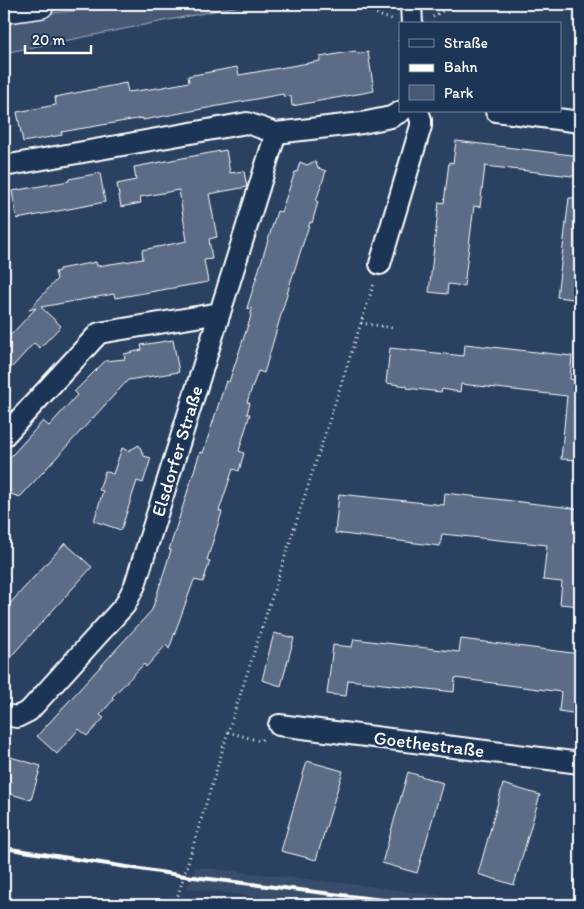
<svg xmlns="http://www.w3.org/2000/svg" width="584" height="909" viewBox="0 0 584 909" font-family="Itim,sans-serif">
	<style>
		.built { fill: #394e6c }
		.green { fill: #465975; stroke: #a2acba }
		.building { fill: #5b6c86; stroke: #fff }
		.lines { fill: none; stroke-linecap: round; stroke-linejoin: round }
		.street-casing { stroke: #fff; stroke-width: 24 }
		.secondary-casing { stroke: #fff; stroke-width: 31 }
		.path { stroke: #fff; stroke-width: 3; stroke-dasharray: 1 4; stroke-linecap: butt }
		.street { stroke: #1d3557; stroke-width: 20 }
		.secondary { stroke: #1d3557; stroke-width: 28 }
		.rail { stroke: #fff; stroke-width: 4 }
		.labels { text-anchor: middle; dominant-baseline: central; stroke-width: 4.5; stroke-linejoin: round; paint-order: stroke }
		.street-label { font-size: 19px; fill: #fff; stroke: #1d3557 }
	</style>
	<rect width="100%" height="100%" fill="#2a4161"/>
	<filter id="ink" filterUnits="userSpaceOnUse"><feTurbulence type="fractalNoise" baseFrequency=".02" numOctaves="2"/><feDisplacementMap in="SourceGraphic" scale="10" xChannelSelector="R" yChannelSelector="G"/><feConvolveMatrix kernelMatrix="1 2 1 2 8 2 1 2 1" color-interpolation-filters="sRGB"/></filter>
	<g filter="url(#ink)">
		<path class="built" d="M 196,867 L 367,886 L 508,905 L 328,905 L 187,888 Z"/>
		<path class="green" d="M 156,4 L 249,4 L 4,53 L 4,17 Z"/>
		<path class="building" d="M 355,51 L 359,54 L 368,52 L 374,91 L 292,106 L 291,96 L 284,97 L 283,94 L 143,120 L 143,118 L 61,132 L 62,135 L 23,142 L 17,112 L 56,105 L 55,97 L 126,83 L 128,92 L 158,88 L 189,82 L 188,76 L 237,67 L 239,75 L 320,61 L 320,57 Z
			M 456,141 L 580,156 L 580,177 L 485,166 L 480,207 L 474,206 L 464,286 L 448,284 L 447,294 L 429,292 L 439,202 L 444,203 L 449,162 L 453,163 Z
			M 226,150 L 230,173 L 244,171 L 247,187 L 209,194 L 217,237 L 209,239 L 212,259 L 204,260 L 208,282 L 115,298 L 114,294 L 41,307 L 61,326 L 40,348 L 34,343 L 4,376 L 4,342 L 36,308 L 29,310 L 57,279 L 55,272 L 59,271 L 59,269 L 96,262 L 97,266 L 143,259 L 142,250 L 187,241 L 179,190 L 140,197 L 141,203 L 121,207 L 117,184 L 136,180 L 134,167 Z
			M 315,161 L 318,168 L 326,171 L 316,201 L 318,202 L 312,223 L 310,222 L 290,284 L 264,373 L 258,371 L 247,402 L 250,403 L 247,414 L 250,414 L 239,451 L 244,453 L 239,471 L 233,469 L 219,511 L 222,512 L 207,560 L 210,561 L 203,582 L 194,580 L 169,649 L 166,645 L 146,667 L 144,664 L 112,697 L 114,699 L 100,715 L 104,718 L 87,736 L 79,729 L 57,754 L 37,736 L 152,610 L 171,550 L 169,550 L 200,452 L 203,453 L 226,381 L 229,382 L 250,319 L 252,309 L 247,308 L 277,211 L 281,212 L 295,172 L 297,172 L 300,162 L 307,165 Z
			M 100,173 L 105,202 L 17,219 L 12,191 L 69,181 L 69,179 Z
			M 569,198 L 580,198 L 580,300 L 557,297 Z
			M 173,340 L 179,372 L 128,380 L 20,497 L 4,492 L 4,464 L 43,421 L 49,426 L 77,395 L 74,392 L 105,361 L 125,359 L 124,354 L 142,350 L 141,345 Z
			M 465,344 L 572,356 L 570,379 L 580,381 L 580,460 L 561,459 L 567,396 L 461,384 L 460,392 L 442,389 L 441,392 L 407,388 L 407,386 L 386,383 L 390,348 L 464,356 Z
			M 139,445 L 144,456 L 151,458 L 143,483 L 137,481 L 121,530 L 94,521 L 103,491 L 99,490 L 105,471 L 113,474 L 122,448 L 128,451 Z
			M 445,493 L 580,509 L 580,606 L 560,604 L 562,582 L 543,580 L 547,545 L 442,534 L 440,546 L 335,533 L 339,494 L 444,505 Z
			M 65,543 L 92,567 L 4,664 L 4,610 Z
			M 274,633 L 294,638 L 281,686 L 262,680 Z
			M 354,639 L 459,652 L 461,639 L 580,654 L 580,697 L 578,714 L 559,711 L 561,692 L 455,678 L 454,692 L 348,680 L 346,696 L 327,694 L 333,645 L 352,647 Z
			M 4,755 L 41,766 L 31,800 L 4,792 Z
			M 307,761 L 343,771 L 316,860 L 281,851 Z
			M 408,772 L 443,783 L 417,873 L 382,863 Z
			M 503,784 L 540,795 L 514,885 L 478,874 Z"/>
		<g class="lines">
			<defs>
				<path id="street" d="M 411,4 L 412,24
					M 496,111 L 580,122
					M 4,166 L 247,123 L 276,133 L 362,123 L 391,117 L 402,111
					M 380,264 L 421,126 L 421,120 L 418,111
					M 4,436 L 99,333 L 220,313
					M 4,715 L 17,717 L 29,711 L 125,605 L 135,585 L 276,133
					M 279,725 L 580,763"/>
				<path id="secondary" d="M 4,9 L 40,4"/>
			</defs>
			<use href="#street" class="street-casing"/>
			<use href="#secondary" class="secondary-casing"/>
			<path class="path" d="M 359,4 L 383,17 L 392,19
				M 433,17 L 449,7 L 452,4
				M 399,40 L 400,47
				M 361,323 L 393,328
				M 228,732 L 260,741 L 265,737
				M 175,905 L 228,732 L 374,283
				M 190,905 L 209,901 L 263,905"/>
			<use href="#street" class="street"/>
			<use href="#secondary" class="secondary"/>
			<path class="rail" d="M 4,848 L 185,876 L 424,905"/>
		</g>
	</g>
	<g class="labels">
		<g class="street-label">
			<text transform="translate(177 451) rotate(-73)">Elsdorfer Straße</text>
			<text transform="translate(429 744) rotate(7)">Goethestraße</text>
		</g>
	</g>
	<rect width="584" height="909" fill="none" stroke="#1d3557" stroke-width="20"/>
	<rect x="10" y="10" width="564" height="889" fill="none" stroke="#fff" stroke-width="2" filter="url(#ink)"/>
	<rect x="399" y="22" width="162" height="90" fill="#1d3557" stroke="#77869a"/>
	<rect x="409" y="39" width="25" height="8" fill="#1d3557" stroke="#77869a"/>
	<text x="444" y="48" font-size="15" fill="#ffffff">Straße</text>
	<rect x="409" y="64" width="25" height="8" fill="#ffffff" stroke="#77869a"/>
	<text x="444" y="72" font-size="15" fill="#ffffff">Bahn</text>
	<rect x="409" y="85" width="25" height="15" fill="#465975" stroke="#77869a"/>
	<text x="444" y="98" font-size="15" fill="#ffffff">Park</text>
	<path d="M25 45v8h66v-8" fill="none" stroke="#ffffff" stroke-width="2.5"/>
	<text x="32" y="45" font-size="15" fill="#ffffff" stroke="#1d3557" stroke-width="4" paint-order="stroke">20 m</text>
</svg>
